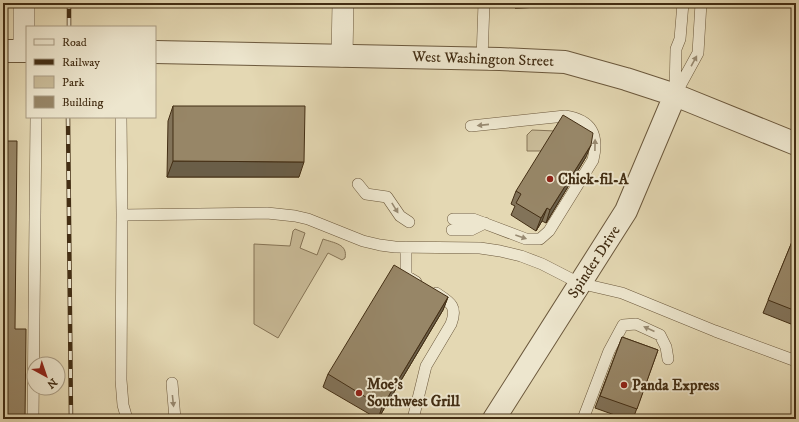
<svg xmlns="http://www.w3.org/2000/svg" width="799" height="422" viewBox="0 0 799 422" font-family="'IM FELL DW Pica',serif">
	<style>
		.green { fill: #c9bb98; stroke: #867456 }
		.lines { fill: none; stroke-linecap: round; stroke-linejoin: round }
		.service-casing { stroke: #6b583c; stroke-width: 12 }
		.minor-casing { stroke: #6b583c; stroke-width: 22 }
		.tertiary-casing { stroke: #6b583c; stroke-width: 24 }
		.service { stroke: #ede6ce; stroke-width: 11 }
		.minor { stroke: #ede6ce; stroke-width: 21 }
		.tertiary { stroke: #ede6ce; stroke-width: 22 }
		.rail-casing { stroke: #432e14; stroke-width: 4.5 }
		.rail { stroke: #ede6ce; stroke-width: 3; stroke-dasharray: 9; stroke-linecap: butt }
		.wall { fill: #827359; stroke: #432e14 }
		.shaded-wall { fill: #6a5e48; stroke: #432e14 }
		.building { fill: #978667; stroke: #432e14 }
		.oneway { fill: #988a71 }
		.poi-dot { fill: #8f2418; stroke: #ede6ce; stroke-width: 1.5 }
		.labels { text-anchor: middle; dominant-baseline: central; stroke-width: 4; stroke-linejoin: round; paint-order: stroke }
		.street-label { font-size: 15px; fill: #432e14; stroke: #ede6ce }
		.poi-label { font-size: 15px; font-weight: bold; fill: #432e14; stroke: #ede6ce; text-anchor: start }
	</style>
	<rect width="100%" height="100%" fill="#e4d8b3"/>
	<filter id="stains"><feTurbulence type="fractalNoise" baseFrequency=".005" numOctaves="4"/><feColorMatrix values="0 0 0 0 .2 0 0 0 0 .09 0 0 0 0 .02 0 0 0 .5 -.17"/></filter>
	<radialGradient id="worn" r=".72"><stop offset=".6" stop-color="#630" stop-opacity="0"/><stop offset="1" stop-color="#630" stop-opacity=".3"/></radialGradient>
	<path class="green" d="M 532,130 L 556,131 L 543,151 L 527,151 L 527,135 Z
		M 295,229 L 305,233 L 300,248 L 317,255 L 323,239 C 334,243 348,244 345,258 L 342,260 L 328,253 L 278,338 L 254,324 L 254,244 L 290,246 L 293,231 Z"/>
	<g class="lines">
		<defs>
			<path id="service" d="M 482,59 L 484,3
				M 675,93 L 676,49 L 680,39 L 683,3
				M 675,95 L 698,53 L 701,3
				M 121,117 L 122,215 L 121,380 L 123,405 L 127,419
				M 358,184 L 366,194 L 387,197 L 400,216 L 409,222
				M 122,215 L 267,213 L 295,216 L 308,219 L 363,241 L 380,245 L 395,247 L 480,248 L 500,251 L 521,256 L 542,264 L 579,283 L 622,293 L 715,331 L 796,361
				M 453,219 L 473,219 L 526,239 L 540,239 L 549,231 L 593,160 C 599,135 592,120 565,116 L 471,126
				M 452,230 L 471,230 L 485,223
				M 406,247 L 406,276 L 416,282
				M 172,383 L 175,419
				M 33,419 L 36,117
				M 413,419 L 426,366 L 451,324 C 458,306 450,302 436,293
				M 583,419 L 609,351 L 623,325 L 636,324 L 660,335 L 666,347 L 668,359"/>
			<path id="minor" d="M 24,3 L 24,51
				M 342,56 L 343,3"/>
			<path id="tertiary" d="M 3,51 L 27,51
				M 155,52 L 500,59 L 565,62 L 626,79 L 675,95 L 796,144
				M 494,419 L 626,211 L 675,95"/>
		</defs>
		<use href="#service" class="service-casing"/>
		<use href="#minor" class="minor-casing"/>
		<use href="#tertiary" class="tertiary-casing"/>
		<use href="#service" class="service"/>
		<use href="#minor" class="minor"/>
		<use href="#tertiary" class="tertiary"/>
		<defs>
			<path id="rail" d="M 69,27 L 69,3
				M 68,117 L 71,419"/>
		</defs>
		<use href="#rail" class="rail-casing"/>
		<use href="#rail" class="rail"/>
	</g>
	<path class="wall" d="M 515,3 L 659,3 L 515,8 Z
		M 173,106 L 299,177 L 167,177 L 168,121 Z
		M 586,157 L 546,223 L 542,221 L 536,231 L 511,215 L 515,206 L 511,204 L 516,191 Z
		M 796,232 L 796,326 L 763,313 Z
		M 448,297 L 443,310 L 378,419 L 323,387 L 328,374 Z
		M 622,337 L 658,350 L 633,419 L 626,419 L 595,408 Z"/>
	<path class="shaded-wall" d="M 517,3 L 659,3 L 515,8 Z
		M 591,145 L 586,157 L 546,223 L 550,210 Z
		M 173,161 L 304,162 L 299,177 L 167,177 Z
		M 547,208 L 542,221 L 536,231 L 541,218 Z
		M 448,297 L 443,310 L 378,419 L 382,407 Z"/>
	<path class="building" d="M 173,106 L 305,106 L 304,162 L 173,161 Z
		M 563,115 L 593,133 L 591,145 L 550,210 L 547,208 L 541,218 L 516,203 L 521,194 L 516,191 Z
		M 3,141 L 17,141 L 15,329 L 26,329 L 25,419 L 3,419 Z
		M 796,232 L 796,311 L 768,300 Z
		M 394,265 L 448,297 L 382,407 L 328,374 Z
		M 622,337 L 658,350 L 637,409 L 600,396 Z"/>
	<defs><path id="oneway-solid" d="M-6-.8H1V-3.2L6.5 0L1 3.2V.8H-6Z"/></defs>
	<g class="oneway">
		<use href="#oneway-solid" transform="translate(694 61) rotate(-61)"/>
		<use href="#oneway-solid" transform="translate(483 125) rotate(174)"/>
		<use href="#oneway-solid" transform="translate(595 145) rotate(-89)"/>
		<use href="#oneway-solid" transform="translate(395 208) rotate(58)"/>
		<use href="#oneway-solid" transform="translate(521 237) rotate(19)"/>
		<use href="#oneway-solid" transform="translate(649 329) rotate(-156)"/>
		<use href="#oneway-solid" transform="translate(173 401) rotate(84)"/>
	</g>
	<g class="poi-dot">
		<circle cx="550" cy="179" r="4"/>
		<circle cx="624" cy="385" r="4"/>
		<circle cx="359" cy="393" r="4"/>
	</g>
	<g class="labels">
		<g class="street-label">
			<text transform="translate(483 59) rotate(2)">West Washington Street</text>
			<text transform="translate(594 262) rotate(-57)">Spinder Drive</text>
		</g>
		<g class="poi-label">
			<text x="558" y="179">Chick-fil-A</text>
			<text x="367" y="384">Moe's<tspan x="367" dy="17">Southwest Grill</tspan></text>
			<text x="632" y="385">Panda Express</text>
		</g>
	</g>
	<rect width="799" height="422" fill="none" stroke="#e4d8b3" stroke-width="16"/>
	<rect x="4" y="4" width="791" height="414" fill="none" stroke="#432e14" stroke-width="2"/>
	<rect x="8" y="8" width="783" height="406" fill="none" stroke="#432e14"/>
	<rect x="26" y="26" width="130" height="92" fill="#ede6ce" stroke="#a99c84"/>
	<rect x="34" y="39" width="20" height="6" fill="#ede6ce" stroke="#a99c84"/>
	<text x="62" y="46" font-size="12" fill="#432e14">Road</text>
	<rect x="34" y="59" width="20" height="6" fill="#432e14" stroke="#a99c84"/>
	<text x="62" y="66" font-size="12" fill="#432e14">Railway</text>
	<rect x="34" y="76" width="20" height="12" fill="#c9bb98" stroke="#a99c84"/>
	<text x="62" y="86" font-size="12" fill="#432e14">Park</text>
	<rect x="34" y="96" width="20" height="12" fill="#978667" stroke="#a99c84"/>
	<text x="62" y="106" font-size="12" fill="#432e14">Building</text>
	<g transform="translate(46 376) rotate(140)"><circle r="19" fill="#ede6ce" stroke="#a99c84"/>
	<path d="M0-3L7 15L0 10L-7 15Z" fill="#8f2418"/>
	<text y="-6" font-size="11" font-weight="bold" text-anchor="middle" fill="#432e14">N</text>
	</g>
	<rect width="100%" height="100%" filter="url(#stains)"/>
	<rect width="100%" height="100%" fill="url(#worn)"/>
</svg>
